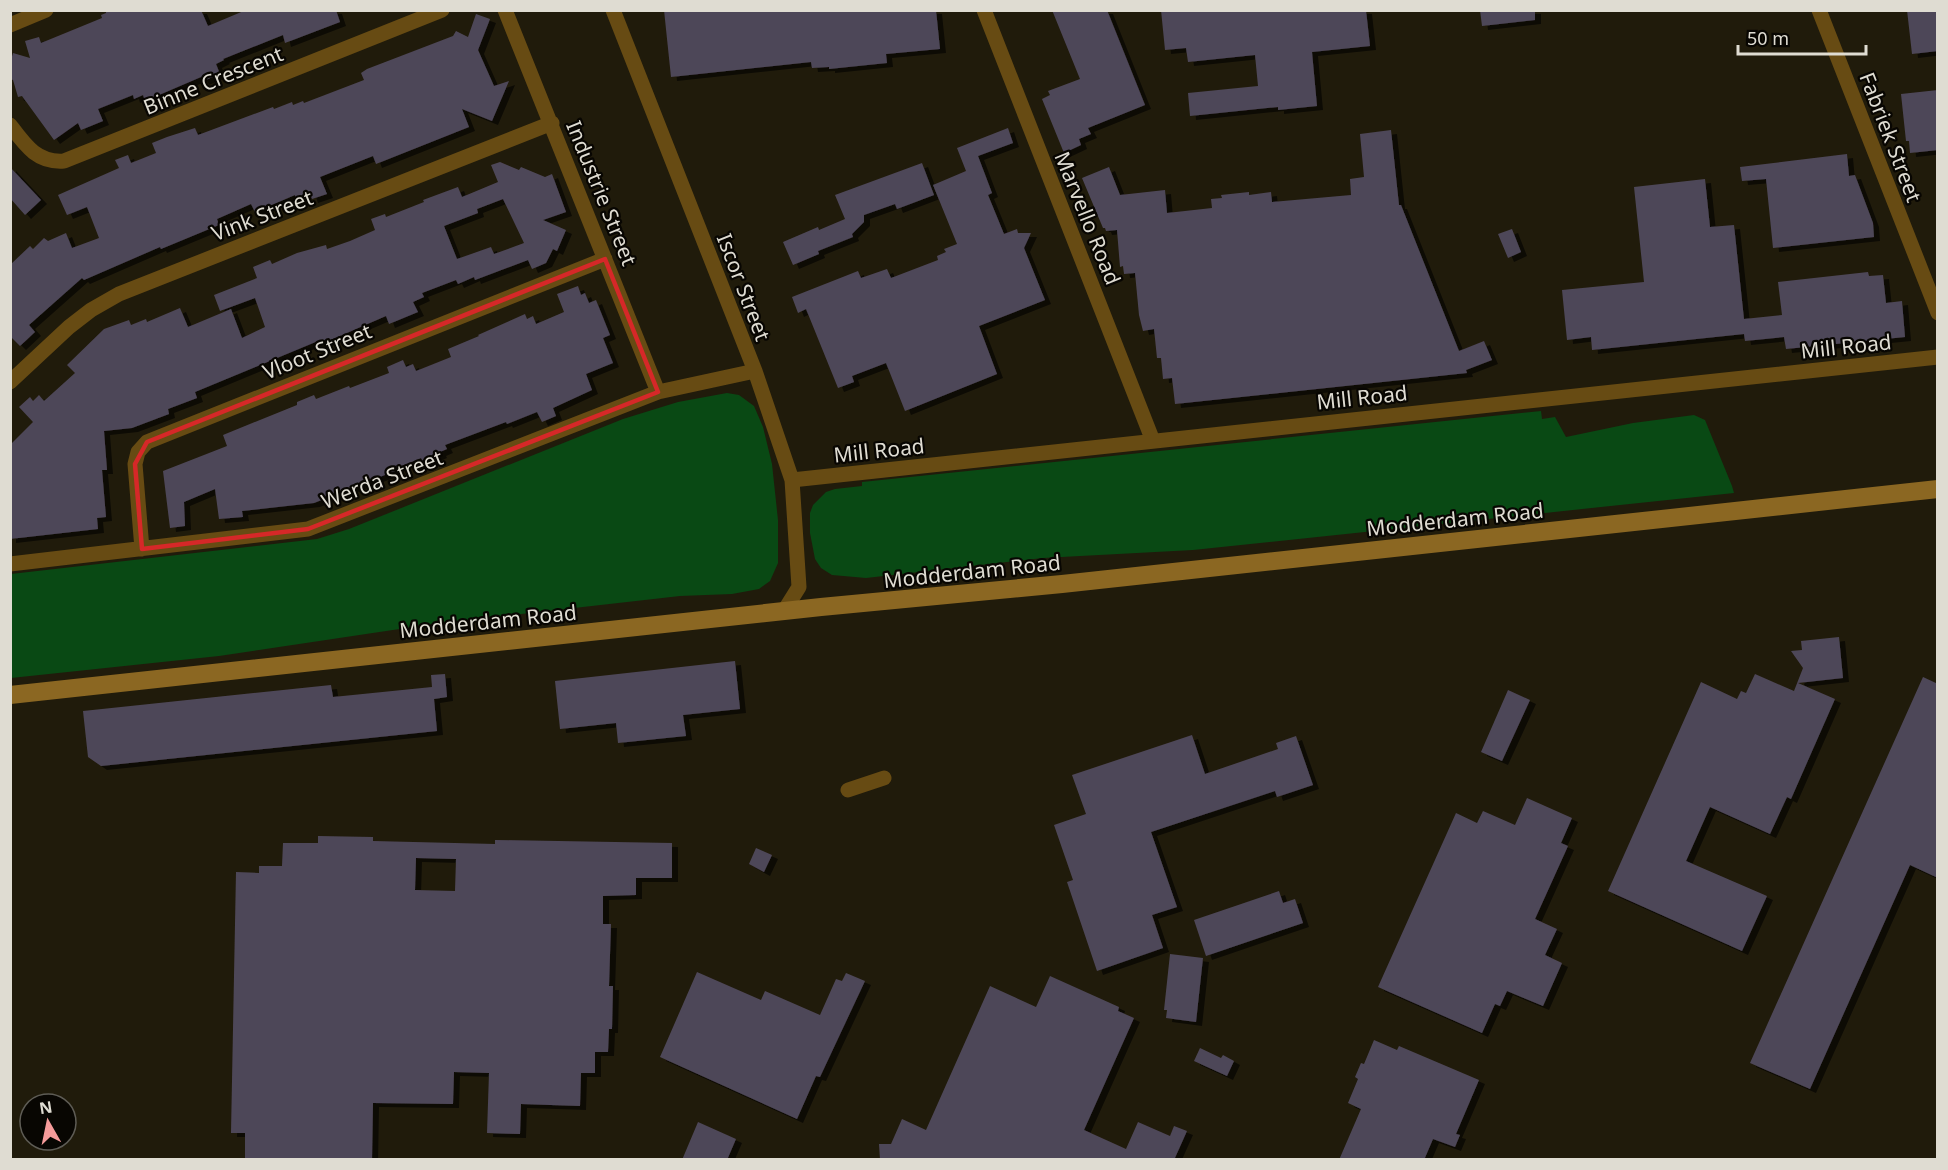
<svg xmlns="http://www.w3.org/2000/svg" width="1948" height="1170" viewBox="0 0 1948 1170" font-family="'Noto Sans',sans-serif">
	<style>
		.green { fill: #094914 }
		.building { fill: #4e4758; fill-rule: evenodd; filter: url(#shadow) }
		.lines { fill: none; stroke-linecap: round; stroke-linejoin: round }
		.street { stroke: #674b13; stroke-width: 15 }
		.secondary { stroke: #8b6722; stroke-width: 18 }
		.marked { fill: none; stroke: #d62828; stroke-width: 4.5; stroke-linejoin: round }
		.labels { text-anchor: middle; dominant-baseline: central; stroke-width: 4.5; stroke-linejoin: round; paint-order: stroke }
		.street-label { font-size: 21px; fill: #dfdcd2; stroke: #080602 }
	</style>
	<defs>
		<filter id="shadow"><feDropShadow dx="6" dy="4" stdDeviation="0" flood-color="#0009"/></filter>
	</defs>
	<rect width="100%" height="100%" fill="#201b0b"/>
	<path class="green" d="M 727,393 L 739,395 L 754,406 L 763,427 L 772,464 L 778,520 L 778,563 L 770,581 L 759,589 L 732,594 L 680,596 L 433,624 L 219,656 L 11,678 L 11,574 L 317,539 L 349,529 L 623,419 L 678,402 Z
		M 1541,411 L 1542,419 L 1555,417 L 1566,437 L 1633,423 L 1694,415 L 1705,420 L 1732,486 L 1734,493 L 1193,550 L 1043,558 L 866,578 L 832,575 L 821,568 L 815,559 L 810,533 L 810,513 L 813,505 L 826,492 L 835,489 L 862,486 L 862,482 Z"/>
	<path class="building" d="M 106,10 L 201,10 L 208,26 L 246,10 L 336,10 L 340,22 L 285,43 L 283,35 L 223,59 L 224,60 L 216,64 L 220,74 L 203,81 L 201,77 L 145,101 L 143,95 L 134,99 L 133,95 L 98,109 L 103,121 L 81,130 L 78,123 L 54,140 L 22,96 L 18,97 L 13,80 L 10,79 L 10,63 L 13,53 L 30,58 L 25,41 L 39,37 L 41,43 L 102,18 L 101,15 L 106,13 Z
		M 664,10 L 936,10 L 940,49 L 886,54 L 887,63 L 829,69 L 829,67 L 812,68 L 811,62 L 671,77 Z
		M 1052,10 L 1107,10 L 1145,105 L 1088,128 L 1091,134 L 1079,139 L 1081,145 L 1064,153 L 1042,99 L 1050,95 L 1048,91 L 1080,79 Z
		M 1161,10 L 1366,10 L 1370,46 L 1312,52 L 1317,106 L 1278,110 L 1278,107 L 1190,116 L 1188,93 L 1258,86 L 1255,55 L 1188,62 L 1186,48 L 1165,50 Z
		M 1480,10 L 1535,10 L 1535,20 L 1482,26 Z
		M 1907,10 L 1938,10 L 1938,51 L 1912,54 Z
		M 476,14 L 490,19 L 478,50 L 494,86 L 509,81 L 492,121 L 462,109 L 469,127 L 376,164 L 373,156 L 320,177 L 327,194 L 312,199 L 310,193 L 296,199 L 295,195 L 255,212 L 251,204 L 217,219 L 219,225 L 161,249 L 160,247 L 84,280 L 82,278 L 29,325 L 35,332 L 20,346 L 10,336 L 10,265 L 30,246 L 33,249 L 44,238 L 48,241 L 66,233 L 72,248 L 99,238 L 87,207 L 67,215 L 58,195 L 119,168 L 115,160 L 128,155 L 131,163 L 156,153 L 152,143 L 167,137 L 195,128 L 198,135 L 273,107 L 274,109 L 292,102 L 293,105 L 303,101 L 304,103 L 364,80 L 361,73 L 367,69 L 453,36 L 456,31 L 468,37 Z
		M 1938,90 L 1938,150 L 1910,153 L 1909,141 L 1906,141 L 1901,94 Z
		M 1008,128 L 1013,143 L 978,156 L 992,193 L 988,195 L 1004,234 L 1017,229 L 1018,233 L 1031,233 L 1024,248 L 1045,300 L 979,326 L 997,374 L 905,411 L 886,363 L 852,376 L 854,382 L 838,388 L 806,309 L 798,313 L 792,297 L 858,271 L 861,278 L 887,269 L 891,278 L 938,260 L 937,256 L 946,252 L 944,249 L 957,244 L 933,185 L 966,171 L 957,148 Z
		M 1391,130 L 1399,205 L 1401,205 L 1459,351 L 1484,341 L 1492,360 L 1466,370 L 1467,373 L 1175,404 L 1172,378 L 1163,379 L 1161,358 L 1157,358 L 1154,329 L 1143,331 L 1139,315 L 1135,273 L 1124,274 L 1123,266 L 1120,267 L 1117,230 L 1106,231 L 1105,228 L 1103,228 L 1082,178 L 1109,167 L 1120,195 L 1165,190 L 1167,213 L 1212,208 L 1211,199 L 1222,198 L 1221,195 L 1249,192 L 1249,195 L 1271,192 L 1272,202 L 1351,195 L 1350,179 L 1364,177 L 1360,134 Z
		M 1847,154 L 1849,176 L 1855,175 L 1873,223 L 1874,237 L 1773,248 L 1766,179 L 1742,181 L 1740,167 Z
		M 500,162 L 519,170 L 521,167 L 545,177 L 552,174 L 566,212 L 543,220 L 566,230 L 557,251 L 553,249 L 546,263 L 532,269 L 528,260 L 475,280 L 474,277 L 458,284 L 456,280 L 422,293 L 424,297 L 413,302 L 418,312 L 389,324 L 386,316 L 319,345 L 318,341 L 195,392 L 197,398 L 168,409 L 169,414 L 132,428 L 104,431 L 107,470 L 102,470 L 106,517 L 97,518 L 98,529 L 10,539 L 10,445 L 33,422 L 19,407 L 30,397 L 33,401 L 39,395 L 44,401 L 75,373 L 67,365 L 104,329 L 129,320 L 131,325 L 146,319 L 147,322 L 180,308 L 188,327 L 231,309 L 242,338 L 265,327 L 255,298 L 220,311 L 214,295 L 257,278 L 253,267 L 270,260 L 272,264 L 297,253 L 326,245 L 327,249 L 350,241 L 375,230 L 371,219 L 385,214 L 386,217 L 424,202 L 423,200 L 458,187 L 462,197 L 498,182 L 491,165 ZM 503,199 L 524,243 L 494,254 L 491,247 L 457,259 L 444,226 L 478,213 L 477,209 Z
		M 922,163 L 934,195 L 897,209 L 895,204 L 864,215 L 864,222 L 852,234 L 853,237 L 818,251 L 819,254 L 793,265 L 783,242 L 818,227 L 819,230 L 845,219 L 835,195 Z
		M 10,167 L 41,200 L 25,215 L 10,198 Z
		M 1705,179 L 1710,227 L 1734,225 L 1744,319 L 1782,315 L 1778,282 L 1868,272 L 1869,276 L 1883,275 L 1886,303 L 1902,301 L 1905,337 L 1786,349 L 1784,337 L 1745,341 L 1744,334 L 1592,350 L 1591,337 L 1567,340 L 1562,290 L 1644,282 L 1634,187 Z
		M 1512,229 L 1521,252 L 1508,258 L 1498,234 Z
		M 578,286 L 581,295 L 585,293 L 589,303 L 596,300 L 610,335 L 603,338 L 613,363 L 586,374 L 592,390 L 553,408 L 556,416 L 542,422 L 537,412 L 507,424 L 506,422 L 445,445 L 447,449 L 440,452 L 441,454 L 423,462 L 421,458 L 394,469 L 395,471 L 314,503 L 242,511 L 243,517 L 219,519 L 215,489 L 184,502 L 185,526 L 170,528 L 163,471 L 227,446 L 223,435 L 297,405 L 297,402 L 314,395 L 316,399 L 349,386 L 350,388 L 389,373 L 387,367 L 403,360 L 406,367 L 413,364 L 416,371 L 451,357 L 448,349 L 479,336 L 478,335 L 525,314 L 527,319 L 533,316 L 536,324 L 564,312 L 557,294 Z
		M 1839,637 L 1843,678 L 1798,683 L 1835,699 L 1791,799 L 1787,797 L 1770,834 L 1710,807 L 1686,861 L 1767,896 L 1742,951 L 1608,891 L 1701,682 L 1737,699 L 1741,691 L 1746,693 L 1755,674 L 1794,691 L 1803,668 L 1791,651 L 1802,650 L 1801,641 Z
		M 735,661 L 740,709 L 683,715 L 686,736 L 618,743 L 616,723 L 560,729 L 555,681 Z
		M 445,674 L 447,697 L 434,699 L 437,731 L 101,766 L 88,757 L 83,711 L 331,685 L 333,697 L 432,687 L 431,675 Z
		M 1923,677 L 1938,684 L 1938,878 L 1910,865 L 1810,1089 L 1750,1063 Z
		M 1508,690 L 1530,700 L 1502,761 L 1481,752 Z
		M 1192,735 L 1205,774 L 1278,749 L 1276,743 L 1296,736 L 1313,785 L 1277,797 L 1275,791 L 1151,832 L 1177,907 L 1152,915 L 1163,948 L 1097,971 L 1067,882 L 1073,880 L 1054,825 L 1086,814 L 1072,775 Z
		M 1527,798 L 1572,818 L 1561,843 L 1568,846 L 1535,919 L 1557,929 L 1545,955 L 1562,963 L 1543,1006 L 1507,991 L 1500,1006 L 1495,1004 L 1482,1033 L 1378,987 L 1456,813 L 1477,823 L 1483,811 L 1515,825 Z
		M 318,836 L 373,837 L 373,841 L 495,844 L 495,840 L 672,843 L 672,878 L 636,878 L 636,895 L 603,896 L 603,924 L 611,924 L 609,986 L 613,986 L 612,1029 L 609,1029 L 608,1052 L 595,1052 L 595,1073 L 581,1073 L 580,1106 L 521,1104 L 520,1134 L 487,1133 L 489,1073 L 454,1072 L 453,1104 L 373,1103 L 372,1160 L 245,1160 L 245,1133 L 231,1133 L 236,872 L 259,873 L 259,866 L 282,866 L 283,843 L 318,843 ZM 416,858 L 456,859 L 455,891 L 415,890 Z
		M 756,848 L 772,855 L 764,872 L 749,864 Z
		M 1279,891 L 1283,903 L 1295,899 L 1303,923 L 1206,956 L 1194,920 Z
		M 1170,954 L 1203,958 L 1196,1022 L 1166,1018 L 1167,1010 L 1164,1010 Z
		M 697,972 L 761,1000 L 765,991 L 820,1015 L 836,979 L 842,981 L 846,973 L 865,981 L 820,1077 L 816,1076 L 797,1119 L 660,1057 Z
		M 1050,976 L 1119,1007 L 1118,1011 L 1134,1018 L 1084,1130 L 1126,1149 L 1138,1122 L 1170,1136 L 1174,1126 L 1187,1131 L 1174,1160 L 880,1160 L 879,1144 L 891,1144 L 902,1119 L 926,1130 L 990,986 L 1036,1007 Z
		M 1374,1040 L 1397,1050 L 1399,1046 L 1479,1080 L 1456,1134 L 1460,1135 L 1455,1147 L 1433,1139 L 1424,1160 L 1339,1160 L 1361,1109 L 1348,1103 L 1358,1079 L 1355,1077 L 1361,1063 L 1364,1064 Z
		M 1200,1048 L 1221,1058 L 1223,1055 L 1234,1061 L 1227,1076 L 1194,1061 Z
		M 698,1122 L 736,1139 L 727,1160 L 682,1160 Z"/>
	<g class="lines">
		<path class="street" d="M 505,10 L 658,392
			M 613,10 L 755,371 L 792,480 L 799,587 L 784,611
			M 984,10 L 1153,441
			M 1819,10 L 1938,313
			M 10,25 L 46,10
			M 10,125 C 25,145 37,163 64,161 L 442,10
			M 10,382 L 69,327 L 91,310 L 119,294 L 552,123
			M 792,480 L 1938,357
			M 142,549 L 135,464 L 138,452 L 147,442 L 605,259
			M 10,564 L 308,529 L 658,392 L 755,371
			M 848,790 L 884,778"/>
		<path class="secondary" d="M 10,695 L 821,607 L 1062,584 L 1938,489"/>
	</g>
	<path class="marked" d="M 605,259 L 658,392 L 308,529 L 142,549 L 135,464 L 147,442 Z"/>
	<g class="labels">
		<g class="street-label">
			<text transform="translate(213 80) rotate(-22)">Binne Crescent</text>
			<text transform="translate(1891 137) rotate(69)">Fabriek Street</text>
			<text transform="translate(602 193) rotate(68)">Industrie Street</text>
			<text transform="translate(262 215) rotate(-21)">Vink Street</text>
			<text transform="translate(1088 218) rotate(68)">Marvello Road</text>
			<text transform="translate(744 287) rotate(69)">Iscor Street</text>
			<text transform="translate(1846 346) rotate(-6)">Mill Road</text>
			<text transform="translate(317 351) rotate(-22)">Vloot Street</text>
			<text transform="translate(1362 397) rotate(-6)">Mill Road</text>
			<text transform="translate(879 450) rotate(-6)">Mill Road</text>
			<text transform="translate(382 479) rotate(-21)">Werda Street</text>
			<text transform="translate(1455 519) rotate(-6)">Modderdam Road</text>
			<text transform="translate(972 571) rotate(-6)">Modderdam Road</text>
			<text transform="translate(488 621) rotate(-6)">Modderdam Road</text>
		</g>
	</g>
	<rect width="1948" height="1170" fill="none" stroke="#dfdcd2" stroke-width="24"/>
	<g transform="translate(48 1122) rotate(351)"><circle r="28" fill="#080602" stroke="#5e5c55" stroke-width="1.5"/>
	<path d="M0-4.5L10 22L0 15L-10 22Z" fill="#f59b9a"/>
	<text y="-9" font-size="16" font-weight="bold" text-anchor="middle" fill="#dfdcd2">N</text>
	</g>
	<path d="M1738 45v9h128v-9" fill="none" stroke="#dfdcd2" stroke-width="3"/>
	<text x="1747" y="45" font-size="18" fill="#dfdcd2" stroke="#080602" stroke-width="4.5" paint-order="stroke">50 m</text>
</svg>
